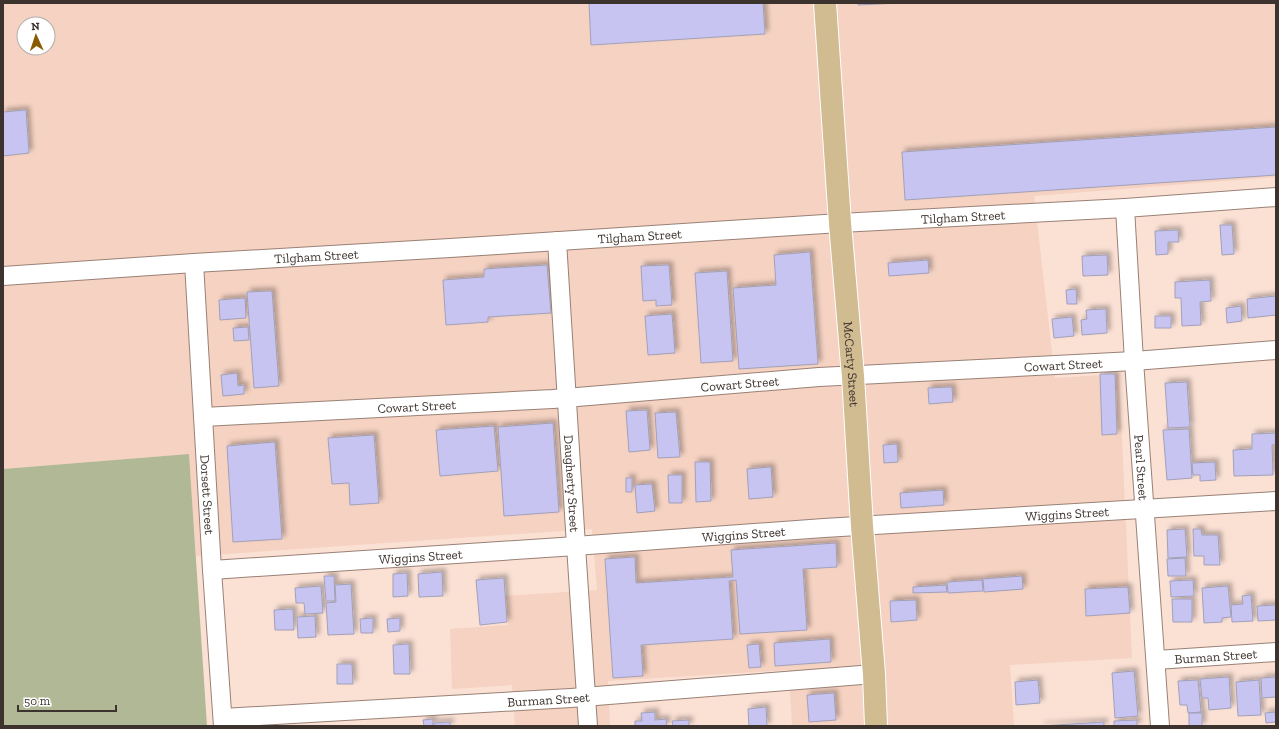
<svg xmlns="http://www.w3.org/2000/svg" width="1279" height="729" viewBox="0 0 1279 729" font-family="'Zilla Slab',serif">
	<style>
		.built { fill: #f5d2c2; fill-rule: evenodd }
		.green { fill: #b0b896 }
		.building { fill: #c8c4f2; stroke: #a2a0b8; filter: url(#shadow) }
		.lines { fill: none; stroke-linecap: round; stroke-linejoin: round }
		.minor-casing { stroke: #998176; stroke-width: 20 }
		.major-casing { stroke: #fff; stroke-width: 24 }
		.minor { stroke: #fff; stroke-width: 18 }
		.major { stroke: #d1bb91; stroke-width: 22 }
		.labels { text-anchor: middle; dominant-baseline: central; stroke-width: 3; stroke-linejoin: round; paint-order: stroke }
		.street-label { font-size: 13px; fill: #3d332e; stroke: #fff }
	</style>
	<defs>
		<filter id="shadow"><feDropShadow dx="3.5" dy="-3.5" stdDeviation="2" flood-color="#0004"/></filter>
	</defs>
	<rect width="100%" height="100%" fill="#fbe0d4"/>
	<path class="built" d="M 3,3 L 1276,3 L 1276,177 L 1034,196 L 1055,378 L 1119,374 L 1132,658 L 1010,665 L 1014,726 L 792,726 L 789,670 L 608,681 L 610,726 L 515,726 L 512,685 L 452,689 L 450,629 L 508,625 L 505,596 L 597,590 L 592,529 L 196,556 L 189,454 L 3,469 ZM 24,24 L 48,24 L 48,48 L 24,48 Z"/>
	<path class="green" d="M 189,454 L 207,726 L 3,726 L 3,469 Z"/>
	<path class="building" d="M 589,3 L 763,3 L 765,34 L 591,45 Z
		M 858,3 L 899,3 L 858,5 Z
		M 26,110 L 29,153 L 3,156 L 3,112 Z
		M 1276,127 L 1276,175 L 905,200 L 902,152 Z
		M 1220,225 L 1232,225 L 1234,254 L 1222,255 Z
		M 1178,230 L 1179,242 L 1168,242 L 1168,254 L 1156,255 L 1155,231 Z
		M 810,252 L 818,364 L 739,369 L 733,288 L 776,285 L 774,255 Z
		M 1107,255 L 1108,275 L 1083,276 L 1082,256 Z
		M 928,260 L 929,273 L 889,276 L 888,263 Z
		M 547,265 L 551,313 L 488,317 L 488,322 L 446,325 L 443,280 L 484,277 L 484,269 Z
		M 669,265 L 672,305 L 656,306 L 656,300 L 643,301 L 641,266 Z
		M 727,271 L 733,361 L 701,363 L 695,273 Z
		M 1210,280 L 1211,301 L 1200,302 L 1201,325 L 1182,326 L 1181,298 L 1175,298 L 1175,282 Z
		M 1076,289 L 1077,304 L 1067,304 L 1066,290 Z
		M 272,291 L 279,386 L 254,388 L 247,292 Z
		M 1276,296 L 1276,315 L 1248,318 L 1247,299 Z
		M 245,298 L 246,318 L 220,320 L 219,300 Z
		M 1241,306 L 1242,321 L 1227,323 L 1226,308 Z
		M 1106,309 L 1107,333 L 1082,335 L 1081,320 L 1087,319 L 1086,310 Z
		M 672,314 L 675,353 L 648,355 L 645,316 Z
		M 1155,316 L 1171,316 L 1171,328 L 1155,328 Z
		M 1072,317 L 1074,336 L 1054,338 L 1052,319 Z
		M 248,327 L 249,340 L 234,341 L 233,328 Z
		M 237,373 L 238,386 L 244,385 L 244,394 L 223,396 L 221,375 Z
		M 1100,374 L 1115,374 L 1117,434 L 1102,435 Z
		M 1187,382 L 1190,427 L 1168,428 L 1165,383 Z
		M 952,387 L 953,402 L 929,404 L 928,388 Z
		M 647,410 L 650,450 L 629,452 L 626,411 Z
		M 676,412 L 680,457 L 658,458 L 655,413 Z
		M 553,423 L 559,512 L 504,516 L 498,427 Z
		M 494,426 L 498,471 L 440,476 L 436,430 Z
		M 1189,429 L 1192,478 L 1167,480 L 1163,430 Z
		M 1276,433 L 1276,445 L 1272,445 L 1273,475 L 1234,476 L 1233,450 L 1252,449 L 1252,434 Z
		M 374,435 L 379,503 L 350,505 L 349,483 L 332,484 L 328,438 Z
		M 275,442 L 282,539 L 233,542 L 227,446 Z
		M 897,444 L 898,462 L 884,463 L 883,445 Z
		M 695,462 L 710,462 L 711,501 L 696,502 Z
		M 1215,462 L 1216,480 L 1200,481 L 1200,475 L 1193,475 L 1192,463 Z
		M 771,467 L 773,497 L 749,499 L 747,469 Z
		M 668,475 L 682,475 L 682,503 L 669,503 Z
		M 626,478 L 632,478 L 632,492 L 626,492 Z
		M 652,484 L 655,511 L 637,513 L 635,485 Z
		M 943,490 L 944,505 L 901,508 L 900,493 Z
		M 1185,529 L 1187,557 L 1168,558 L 1167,530 Z
		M 1193,529 L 1201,529 L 1202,535 L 1218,535 L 1220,565 L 1204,565 L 1204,556 L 1194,556 Z
		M 836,543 L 837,567 L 803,569 L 807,630 L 740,634 L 736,580 L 729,581 L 733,639 L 641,645 L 643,676 L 613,678 L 605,559 L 635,557 L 636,583 L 733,577 L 731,550 Z
		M 1185,558 L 1186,576 L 1168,576 L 1167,559 Z
		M 442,572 L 443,596 L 419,597 L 418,574 Z
		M 407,573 L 408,596 L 393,597 L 393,574 Z
		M 324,576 L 334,576 L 335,601 L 326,601 Z
		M 1022,576 L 1023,589 L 984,592 L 983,579 Z
		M 504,578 L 507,622 L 480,625 L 476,580 Z
		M 982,580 L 983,591 L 948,593 L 947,582 Z
		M 1193,580 L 1194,596 L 1171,597 L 1170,581 Z
		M 351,584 L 354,634 L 328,635 L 326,603 L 336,602 L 335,585 Z
		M 946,585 L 947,592 L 913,593 L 913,587 Z
		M 321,586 L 323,613 L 305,614 L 304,603 L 296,603 L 295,588 Z
		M 1228,586 L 1231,617 L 1222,618 L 1222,622 L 1204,623 L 1202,588 Z
		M 1128,587 L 1130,613 L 1086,616 L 1085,589 Z
		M 1251,595 L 1253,621 L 1232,622 L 1231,605 L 1243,604 L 1242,596 Z
		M 1172,599 L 1192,599 L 1192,622 L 1173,622 Z
		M 916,600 L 917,620 L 891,622 L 890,601 Z
		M 1276,605 L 1276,620 L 1258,621 L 1257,606 Z
		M 293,609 L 294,630 L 275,630 L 274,610 Z
		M 315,616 L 316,637 L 298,638 L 297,617 Z
		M 373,618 L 373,633 L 361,633 L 360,619 Z
		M 400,618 L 400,631 L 388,632 L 387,619 Z
		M 830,639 L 831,662 L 775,666 L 774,643 Z
		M 409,644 L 410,674 L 394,674 L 393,645 Z
		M 759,644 L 761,667 L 749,668 L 747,645 Z
		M 337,664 L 352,664 L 353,684 L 337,684 Z
		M 1134,671 L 1138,716 L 1115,718 L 1112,673 Z
		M 1229,677 L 1231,708 L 1209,710 L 1208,698 L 1202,698 L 1200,679 Z
		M 1276,677 L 1276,697 L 1262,698 L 1261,678 Z
		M 1038,680 L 1040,703 L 1016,705 L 1015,682 Z
		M 1198,680 L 1201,712 L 1188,713 L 1187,705 L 1180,705 L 1178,681 Z
		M 1259,680 L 1261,715 L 1238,716 L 1236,682 Z
		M 834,693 L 836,720 L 809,722 L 807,695 Z
		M 766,707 L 767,726 L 749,726 L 748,709 Z
		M 655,712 L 655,720 L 666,719 L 667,726 L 635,726 L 635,721 L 642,721 L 641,713 Z
		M 1275,712 L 1276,722 L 1266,723 L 1265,713 Z
		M 1189,713 L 1202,713 L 1202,726 L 1189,726 Z
		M 433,719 L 433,726 L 424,726 L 423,720 Z
		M 689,720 L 689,726 L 673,726 L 672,721 Z
		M 1137,720 L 1137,726 L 1114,726 L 1114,721 Z
		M 450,722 L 450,726 L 434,726 L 434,723 Z
		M 1104,722 L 1104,726 L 1041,726 Z"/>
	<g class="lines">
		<defs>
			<g id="minor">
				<path id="s1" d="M 1125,208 L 1134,361 L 1160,726"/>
				<path id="s2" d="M 557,241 L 576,546 L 588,726"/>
				<path id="s3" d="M 194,263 L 212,570 L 223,726"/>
				<path id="s4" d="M 3,276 L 194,263 L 450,248 L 840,223 L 1125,208 L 1276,197"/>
				<path id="s5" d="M 203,417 L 553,399 L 819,377 L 1134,361 L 1276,350"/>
				<path id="s6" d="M 212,570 L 561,547 L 824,528 L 1276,501"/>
				<path id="s7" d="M 1156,660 L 1276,652"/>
				<path id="s8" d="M 223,718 L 571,698 L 874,674"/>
			</g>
			<g id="major">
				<path id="s9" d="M 825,3 L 840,223 L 853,376 L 862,526 L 874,674 L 876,726"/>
			</g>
		</defs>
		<use href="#minor" class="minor-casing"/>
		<use href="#major" class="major-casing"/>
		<use href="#minor" class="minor"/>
		<use href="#major" class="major"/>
	</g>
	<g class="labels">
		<g class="street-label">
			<text stroke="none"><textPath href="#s4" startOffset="962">Tilgham Street</textPath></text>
			<text stroke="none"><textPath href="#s4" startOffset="638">Tilgham Street</textPath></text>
			<text stroke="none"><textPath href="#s4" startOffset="314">Tilgham Street</textPath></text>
			<text stroke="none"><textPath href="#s9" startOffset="362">McCarty Street</textPath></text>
			<text stroke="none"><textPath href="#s5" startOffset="862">Cowart Street</textPath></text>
			<text stroke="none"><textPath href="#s5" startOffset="538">Cowart Street</textPath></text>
			<text stroke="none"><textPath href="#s5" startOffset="214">Cowart Street</textPath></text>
			<text stroke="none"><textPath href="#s1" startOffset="260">Pearl Street</textPath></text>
			<text stroke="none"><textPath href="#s2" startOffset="243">Daugherty Street</textPath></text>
			<text stroke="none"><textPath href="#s3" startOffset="232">Dorsett Street</textPath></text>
			<text stroke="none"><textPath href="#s6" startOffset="857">Wiggins Street</textPath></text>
			<text stroke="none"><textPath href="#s6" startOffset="533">Wiggins Street</textPath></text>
			<text stroke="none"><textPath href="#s6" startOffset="209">Wiggins Street</textPath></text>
			<text stroke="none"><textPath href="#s7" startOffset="60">Burman Street</textPath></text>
			<text stroke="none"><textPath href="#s8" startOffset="326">Burman Street</textPath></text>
		</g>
	</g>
	<rect width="1279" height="729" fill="none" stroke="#3d332e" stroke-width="8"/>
	<g transform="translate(36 36) rotate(357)"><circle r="19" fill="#ffffff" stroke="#b1adab"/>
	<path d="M0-3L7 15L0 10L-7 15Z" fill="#8a5b00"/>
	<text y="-6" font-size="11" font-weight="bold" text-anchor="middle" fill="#3d332e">N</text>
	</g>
	<path d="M18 705v6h98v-6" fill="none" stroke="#3d332e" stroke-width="2"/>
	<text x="24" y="705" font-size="12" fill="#3d332e" stroke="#ffffff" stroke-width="3" paint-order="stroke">50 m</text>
</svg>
